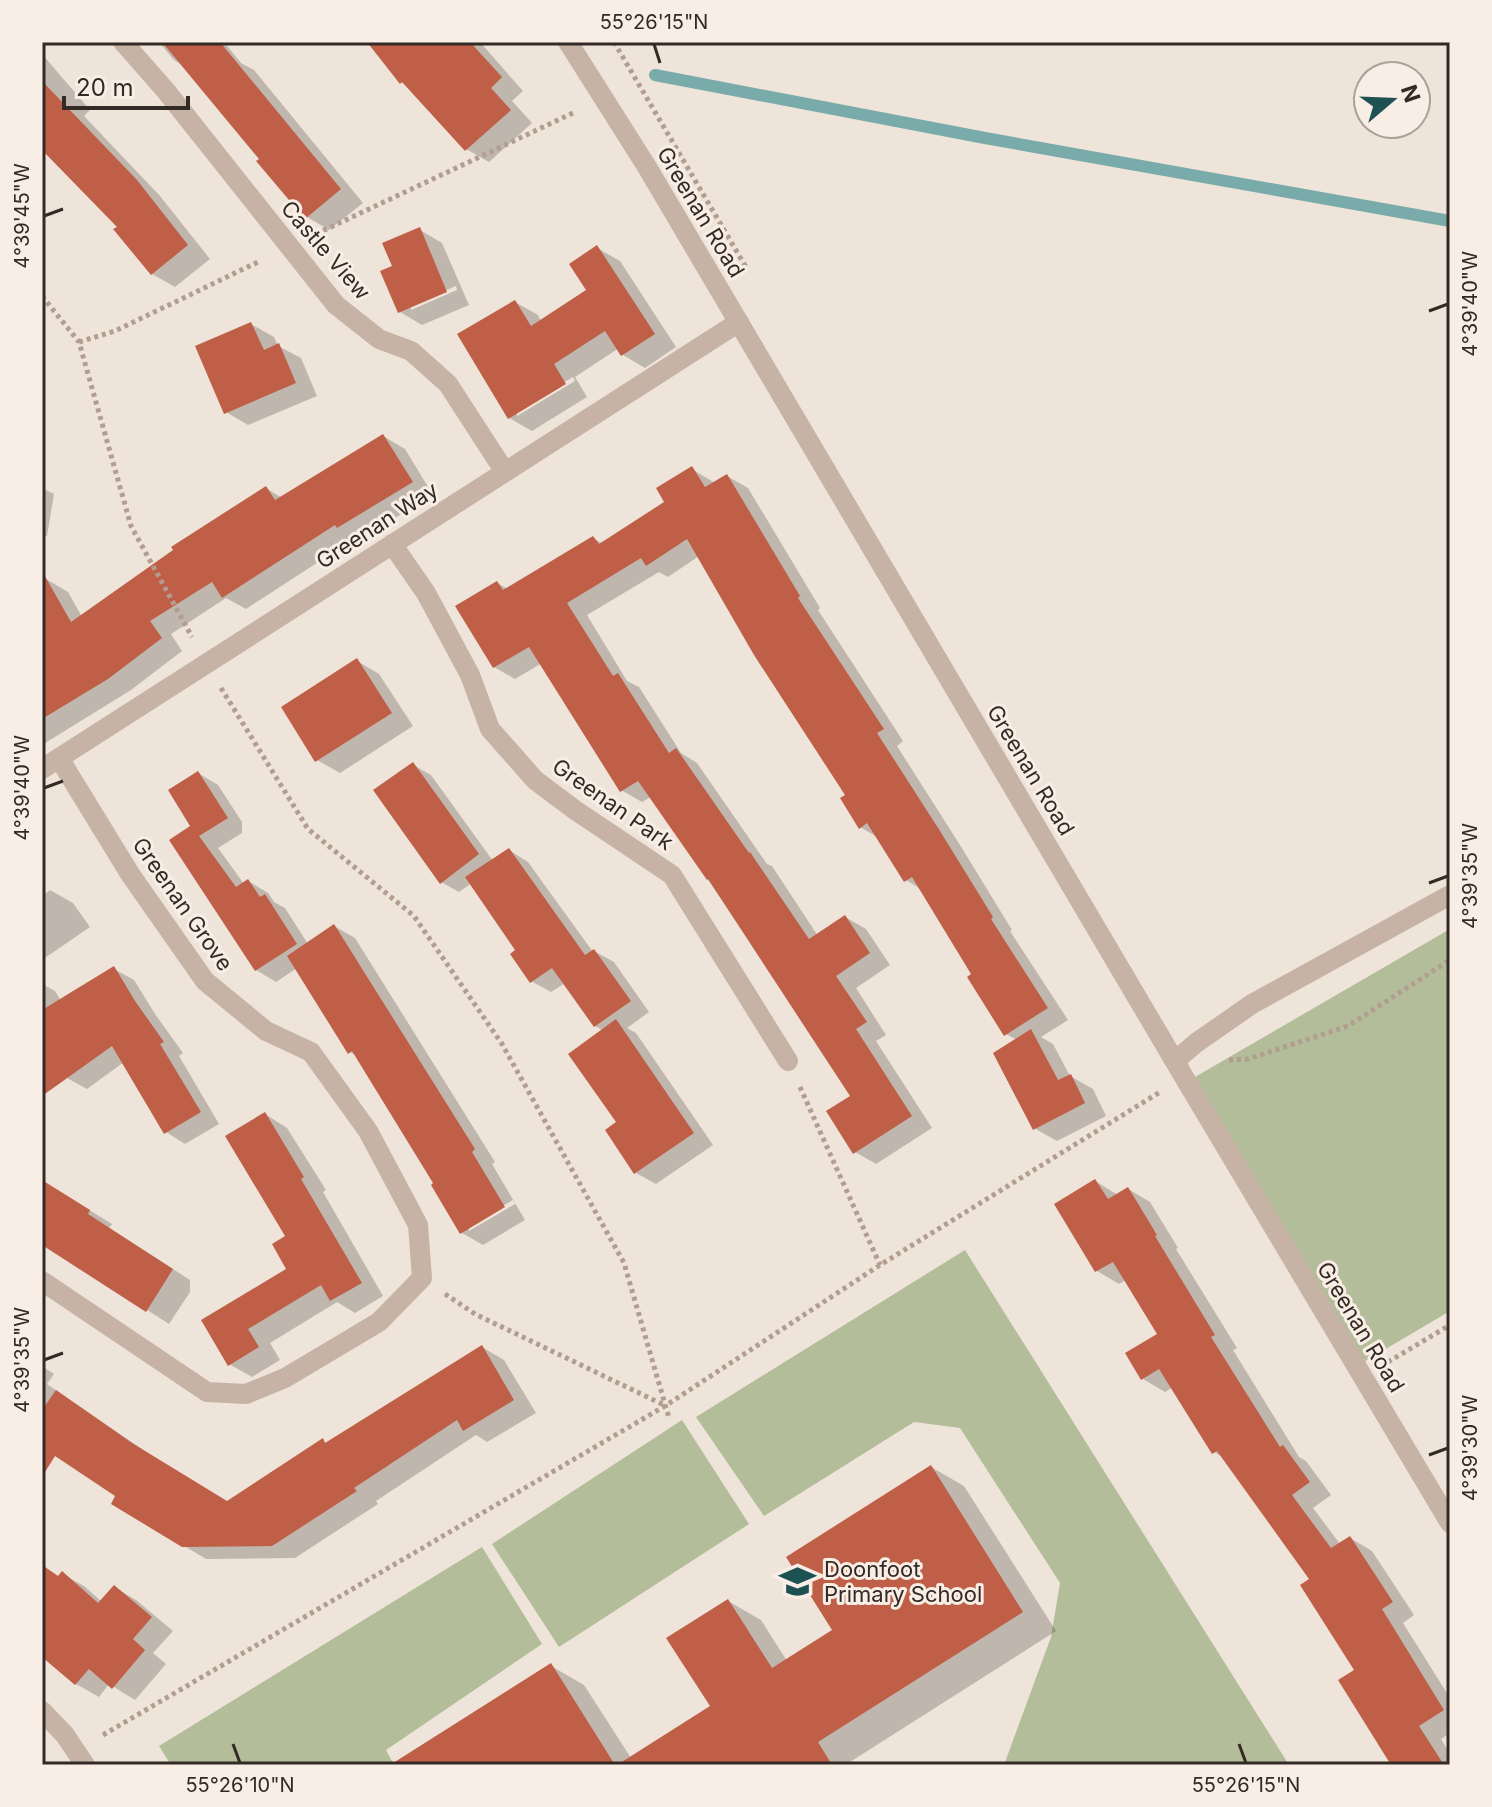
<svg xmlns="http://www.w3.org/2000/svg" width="1492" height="1807" viewBox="0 0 1492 1807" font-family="Inter,sans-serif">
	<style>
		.green { fill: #b3bd9a }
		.shadow { fill: #0003; fill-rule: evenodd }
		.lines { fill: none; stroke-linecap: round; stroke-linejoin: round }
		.stream { stroke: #79abaa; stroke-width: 12 }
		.building { fill: #bf5f47 }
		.path { stroke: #b29d90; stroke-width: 5; stroke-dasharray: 4 4; stroke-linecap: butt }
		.service { stroke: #c6b3a6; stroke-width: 20 }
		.minor { stroke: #c6b3a6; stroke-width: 20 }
		.ticks { fill: none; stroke: #332a26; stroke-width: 3 }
		.labels { text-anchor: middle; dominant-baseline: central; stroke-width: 6; stroke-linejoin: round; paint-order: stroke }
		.street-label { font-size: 22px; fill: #332a26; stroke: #f8eee5 }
		.poi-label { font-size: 22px; fill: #332a26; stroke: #f8eee5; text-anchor: start }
		.neatline { fill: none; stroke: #332a26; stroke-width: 3 }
		.ticks-label { font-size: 20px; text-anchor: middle; fill: #332a26 }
	</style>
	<rect width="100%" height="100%" fill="#efe4d9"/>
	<path class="green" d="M 1450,929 L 1450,1311 L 1362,1363 L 1195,1077 Z
		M 965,1250 L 1289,1765 L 1004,1765 L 1051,1637 L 1060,1583 L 960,1428 L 914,1422 L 764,1516 L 696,1417 Z
		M 682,1420 L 749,1524 L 559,1647 L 492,1544 Z
		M 482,1547 L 542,1644 L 386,1750 L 394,1765 L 171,1765 L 159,1746 Z"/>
	<path class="shadow" d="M 159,42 L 224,42 L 241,63 L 254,70 L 363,203 L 329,230 L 307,217 L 185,67 L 174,60 Z
		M 370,42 L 480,42 L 523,91 L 512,101 L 532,123 L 489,162 L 466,149 L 410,87 L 401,82 Z
		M 42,54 L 90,110 L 84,116 L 160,196 L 210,259 L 175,287 L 152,274 L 120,227 L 42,147 Z
		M 420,230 L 442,243 L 469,305 L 422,325 L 400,312 L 394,267 ZM 456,286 L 457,290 L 411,310 L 411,305 Z
		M 597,248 L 620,261 L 676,347 L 645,368 L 623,355 L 619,348 L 575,377 L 587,397 L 532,431 L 509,418 L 515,302 L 538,315 L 541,321 L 589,290 ZM 573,377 L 575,381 L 517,416 L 517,411 Z
		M 251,324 L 274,337 L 278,346 L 301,358 L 317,396 L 248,425 L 226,412 Z
		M 42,433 L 44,489 L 54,494 L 47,536 L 42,535 Z
		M 383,436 L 405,449 L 433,495 L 360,539 L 357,537 L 246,609 L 226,598 L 171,634 L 182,651 L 131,690 L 42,745 L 42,581 L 46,579 L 68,592 L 82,617 L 266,488 L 282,498 Z
		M 692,469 L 715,483 L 727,476 L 748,488 L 820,608 L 818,610 L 903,741 L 897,746 L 960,845 L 1012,930 L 1010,931 L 1068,1020 L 1041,1037 L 1053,1044 L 1070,1076 L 1093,1089 L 1106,1116 L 1057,1141 L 1034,1128 L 1017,1040 L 1006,1034 L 974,974 L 922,890 L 906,880 L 879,838 L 860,827 L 848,796 L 699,556 L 668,577 L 659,572 L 587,615 L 627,681 L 639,687 L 681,753 L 697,763 L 767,864 L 772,866 L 818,936 L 845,917 L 866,929 L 890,965 L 856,988 L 886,1035 L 876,1041 L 932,1128 L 876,1164 L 855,1152 L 853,1097 L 793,1003 L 651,797 L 642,802 L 621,790 L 542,663 L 515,679 L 494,667 L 497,583 L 508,589 L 593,538 L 603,544 L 667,502 Z
		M 357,661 L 379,674 L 413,726 L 340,773 L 317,760 Z
		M 413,765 L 431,775 L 493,861 L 509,850 L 528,862 L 593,952 L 594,951 L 614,962 L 649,1012 L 627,1028 L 636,1033 L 713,1145 L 656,1184 L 636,1173 L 619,1123 L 604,1031 L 595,1026 L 565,983 L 551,992 L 531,981 L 518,950 L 472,883 L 459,892 L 441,882 Z
		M 198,773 L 218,785 L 242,822 L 242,833 L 218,848 L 244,884 L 248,881 L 268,893 L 274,902 L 285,908 L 308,944 L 334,926 L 355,938 L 495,1162 L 492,1164 L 525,1220 L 483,1245 L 462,1233 L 436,1184 L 358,1057 L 350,1052 L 297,968 L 276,982 L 256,970 L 193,826 ZM 513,1200 L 515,1204 L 469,1231 L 469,1226 Z
		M 50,890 L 73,903 L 90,927 L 42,960 L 42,896 Z
		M 114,969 L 134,980 L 155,1014 L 183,1053 L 179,1056 L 219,1124 L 185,1144 L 166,1132 L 124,1062 L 87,1089 L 67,1078 L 42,1040 L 42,984 L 55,991 L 61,1001 Z
		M 265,1114 L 287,1128 L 326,1190 L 323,1192 L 383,1296 L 355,1313 L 337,1302 L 270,1343 L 280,1360 L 252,1377 L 229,1364 L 204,1321 L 288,1269 L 288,1237 Z
		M 42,1181 L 112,1224 L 109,1228 L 190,1280 L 190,1292 L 169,1324 L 42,1242 Z
		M 1095,1181 L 1118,1195 L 1128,1189 L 1150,1202 L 1178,1248 L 1176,1249 L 1237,1348 L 1233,1350 L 1299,1457 L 1306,1461 L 1331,1495 L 1313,1508 L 1340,1544 L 1350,1538 L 1372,1551 L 1414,1615 L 1403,1623 L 1450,1698 L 1450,1733 L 1441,1739 L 1450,1754 L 1450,1765 L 1394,1765 L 1357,1670 L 1312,1580 L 1224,1458 L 1214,1452 L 1173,1387 L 1165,1392 L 1143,1379 L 1160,1335 L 1126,1280 L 1119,1284 L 1097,1271 Z
		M 482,1347 L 504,1360 L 536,1413 L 487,1442 L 476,1435 L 376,1501 L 378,1504 L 295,1558 L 206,1559 L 113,1503 L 118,1496 L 42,1445 L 42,1366 L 54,1374 L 47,1384 L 155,1458 L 228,1503 L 323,1441 L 328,1444 Z
		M 931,1467 L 964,1486 L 1056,1631 L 850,1762 L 852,1765 L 420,1765 L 551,1666 L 584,1685 L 631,1758 L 712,1707 L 728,1601 L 761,1620 L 787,1661 L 835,1631 Z
		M 42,1565 L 59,1577 L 62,1574 L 84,1586 L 102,1602 L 114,1587 L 136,1600 L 173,1631 L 153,1653 L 166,1664 L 135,1700 L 109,1684 L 99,1697 L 76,1684 L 42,1654 Z"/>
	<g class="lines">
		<path class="stream" d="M 655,75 L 985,138 L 1450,221"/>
	</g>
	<path class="building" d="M 162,42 L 220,42 L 341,189 L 305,219 L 256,161 L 259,159 Z
		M 367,42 L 470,42 L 502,77 L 491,88 L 511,110 L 465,151 L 402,82 L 400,84 Z
		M 42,81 L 137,180 L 188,245 L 151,275 L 113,229 L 117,227 L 42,150 Z
		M 420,227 L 447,292 L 398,313 L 380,271 L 392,266 L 382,243 Z
		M 597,245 L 655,334 L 621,356 L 605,331 L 554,364 L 566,384 L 508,419 L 457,334 L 515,300 L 531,326 L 586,290 L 569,264 Z
		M 251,322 L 264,350 L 279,343 L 296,383 L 224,414 L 195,346 Z
		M 383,434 L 413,482 L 337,528 L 335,525 L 222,598 L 212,582 L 150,621 L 162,638 L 108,679 L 42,719 L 42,571 L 71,622 L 173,550 L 171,547 L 266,486 L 275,500 Z
		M 692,466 L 705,487 L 727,474 L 800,596 L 798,598 L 884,729 L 877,733 L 940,831 L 993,917 L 991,919 L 1048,1008 L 1004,1036 L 967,977 L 971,974 L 912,877 L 904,882 L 867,823 L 859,829 L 840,798 L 845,795 L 754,655 L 687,539 L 646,566 L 641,558 L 567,603 L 613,676 L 618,673 L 669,753 L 676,748 L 749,853 L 750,852 L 809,939 L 845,915 L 870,953 L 836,976 L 867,1022 L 856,1029 L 912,1116 L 853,1154 L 826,1111 L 850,1096 L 708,879 L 707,880 L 638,781 L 620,792 L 529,647 L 493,668 L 455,606 L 497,581 L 503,590 L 593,536 L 599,544 L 664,502 L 656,488 Z
		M 357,658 L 392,713 L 315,762 L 281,707 Z
		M 413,762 L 479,854 L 440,884 L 373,790 Z
		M 198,771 L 228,818 L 199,836 L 236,887 L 248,879 L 260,897 L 265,894 L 297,944 L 255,971 L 169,840 L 190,826 L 168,790 Z
		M 509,848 L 585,955 L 594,949 L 631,1001 L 594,1027 L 552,968 L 530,983 L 510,954 L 515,950 L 465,877 Z
		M 334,924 L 475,1149 L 472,1152 L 505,1207 L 460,1234 L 431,1185 L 433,1183 L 352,1051 L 348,1054 L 287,956 Z
		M 114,966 L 135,1001 L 164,1042 L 160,1044 L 201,1112 L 164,1134 L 112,1046 L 42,1096 L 42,1010 Z
		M 616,1019 L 694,1133 L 634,1174 L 605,1130 L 616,1122 L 568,1054 Z
		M 1031,1029 L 1058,1080 L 1071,1074 L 1085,1103 L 1033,1130 L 993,1053 Z
		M 265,1112 L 304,1177 L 301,1179 L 362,1283 L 330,1301 L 321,1285 L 248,1329 L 259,1347 L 228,1366 L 201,1320 L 286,1269 L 272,1244 L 285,1236 L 225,1136 Z
		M 1095,1179 L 1108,1199 L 1128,1187 L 1157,1235 L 1155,1236 L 1215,1335 L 1211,1337 L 1280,1447 L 1283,1445 L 1310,1482 L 1292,1495 L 1331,1548 L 1350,1536 L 1393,1602 L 1382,1609 L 1444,1710 L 1419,1726 L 1444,1765 L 1391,1765 L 1338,1680 L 1354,1670 L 1300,1585 L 1309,1579 L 1217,1451 L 1212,1454 L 1159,1369 L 1141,1380 L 1125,1353 L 1157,1334 L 1113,1262 L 1095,1272 L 1054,1204 Z
		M 42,1180 L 90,1210 L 88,1214 L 173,1269 L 146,1312 L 42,1245 Z
		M 482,1345 L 514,1400 L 463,1431 L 457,1420 L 354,1488 L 357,1491 L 272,1546 L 182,1547 L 111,1504 L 115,1496 L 55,1456 L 42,1477 L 42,1410 L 56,1390 L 132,1443 L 227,1501 L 323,1438 L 325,1443 Z
		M 931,1465 L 1023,1612 L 818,1742 L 832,1765 L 617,1765 L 710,1706 L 666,1638 L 728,1599 L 772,1668 L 832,1630 L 786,1557 Z
		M 42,1565 L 58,1576 L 62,1571 L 98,1603 L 114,1585 L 152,1617 L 133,1639 L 145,1650 L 112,1689 L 89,1669 L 75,1685 L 42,1657 Z
		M 551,1663 L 615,1765 L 390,1765 Z"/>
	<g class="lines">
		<path class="path" d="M 614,42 L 747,269
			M 316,234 L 575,112
			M 42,296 L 79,342 L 131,526 L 192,637
			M 79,342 L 115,331 L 260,261
			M 221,688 L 308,829 L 414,916 L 502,1044 L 624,1263 L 669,1418
			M 1229,1060 L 1248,1059 L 1348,1026 L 1450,960
			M 800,1087 L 880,1265
			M 445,1294 L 475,1314 L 664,1405
			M 1388,1362 L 1450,1325
			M 103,1735 L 665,1406 L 880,1265 L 1160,1092"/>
		<path class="service" d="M 1175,1061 L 1196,1043 L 1252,1004 L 1450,895"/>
		<path class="minor" d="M 123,42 L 166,91 L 336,305 L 379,339 L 411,351 L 448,384 L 505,472
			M 568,42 L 647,167 L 1184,1077 L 1450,1523
			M 392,544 L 426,593 L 470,675 L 490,729 L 535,780 L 575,810 L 672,875 L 788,1061
			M 42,769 L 739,322
			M 42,1281 L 207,1392 L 246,1394 L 285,1378 L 379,1322 L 422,1278 L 418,1225 L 368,1131 L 311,1052 L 266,1031 L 205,981 L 130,874 L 59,758
			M 42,1711 L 65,1735 L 85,1765"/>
	</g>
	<path class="ticks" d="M 654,44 L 660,63M 44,216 L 63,209M 1429,311 L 1448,304M 44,788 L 63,781M 1429,883 L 1448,876M 44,1360 L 63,1353M 1429,1455 L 1448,1448M 233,1744 L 240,1763M 1239,1744 L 1246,1763"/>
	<defs>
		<symbol id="school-bare" viewBox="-9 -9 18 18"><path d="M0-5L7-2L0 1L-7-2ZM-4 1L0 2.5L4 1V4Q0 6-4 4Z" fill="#1e5152" stroke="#f8eee5" stroke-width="2.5" paint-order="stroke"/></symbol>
	</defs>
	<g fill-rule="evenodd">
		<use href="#school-bare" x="772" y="1556" width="51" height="51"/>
	</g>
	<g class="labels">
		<g class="street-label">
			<text transform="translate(701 212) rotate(59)">Greenan Road</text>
			<text transform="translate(326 250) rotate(49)">Castle View</text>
			<text transform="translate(377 525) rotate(-33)">Greenan Way</text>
			<text transform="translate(1031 770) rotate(59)">Greenan Road</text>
			<text transform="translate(613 804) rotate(35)">Greenan Park</text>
			<text transform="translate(183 904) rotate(55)">Greenan Grove</text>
			<text transform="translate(1361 1327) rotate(59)">Greenan Road</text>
		</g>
		<g class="poi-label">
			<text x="824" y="1569">Doonfoot<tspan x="824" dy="25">Primary School</tspan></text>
		</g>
	</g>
	<rect width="1492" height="1807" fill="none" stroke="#f8eee5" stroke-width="88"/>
	<g transform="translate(1392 100) rotate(71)"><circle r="38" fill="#f8eee5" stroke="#a9a099" stroke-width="2"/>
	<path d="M0-6L14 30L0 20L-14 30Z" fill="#1e5152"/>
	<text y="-12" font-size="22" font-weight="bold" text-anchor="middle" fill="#332a26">N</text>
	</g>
	<path d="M64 96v12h124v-12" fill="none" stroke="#332a26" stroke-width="4"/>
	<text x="76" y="96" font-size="24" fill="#332a26" stroke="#f8eee5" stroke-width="6" paint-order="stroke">20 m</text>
	<rect x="44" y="44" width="1404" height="1719" class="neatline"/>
	<g class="ticks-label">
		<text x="654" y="29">55°26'15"N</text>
		<text transform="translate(22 216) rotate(-90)" y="7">4°39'45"W</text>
		<text transform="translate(1470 304) rotate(-90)" y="7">4°39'40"W</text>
		<text transform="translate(22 788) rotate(-90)" y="7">4°39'40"W</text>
		<text transform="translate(1470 876) rotate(-90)" y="7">4°39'35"W</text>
		<text transform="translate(22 1360) rotate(-90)" y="7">4°39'35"W</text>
		<text transform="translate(1470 1448) rotate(-90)" y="7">4°39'30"W</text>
		<text x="240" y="1792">55°26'10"N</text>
		<text x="1246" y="1792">55°26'15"N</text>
	</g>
</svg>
